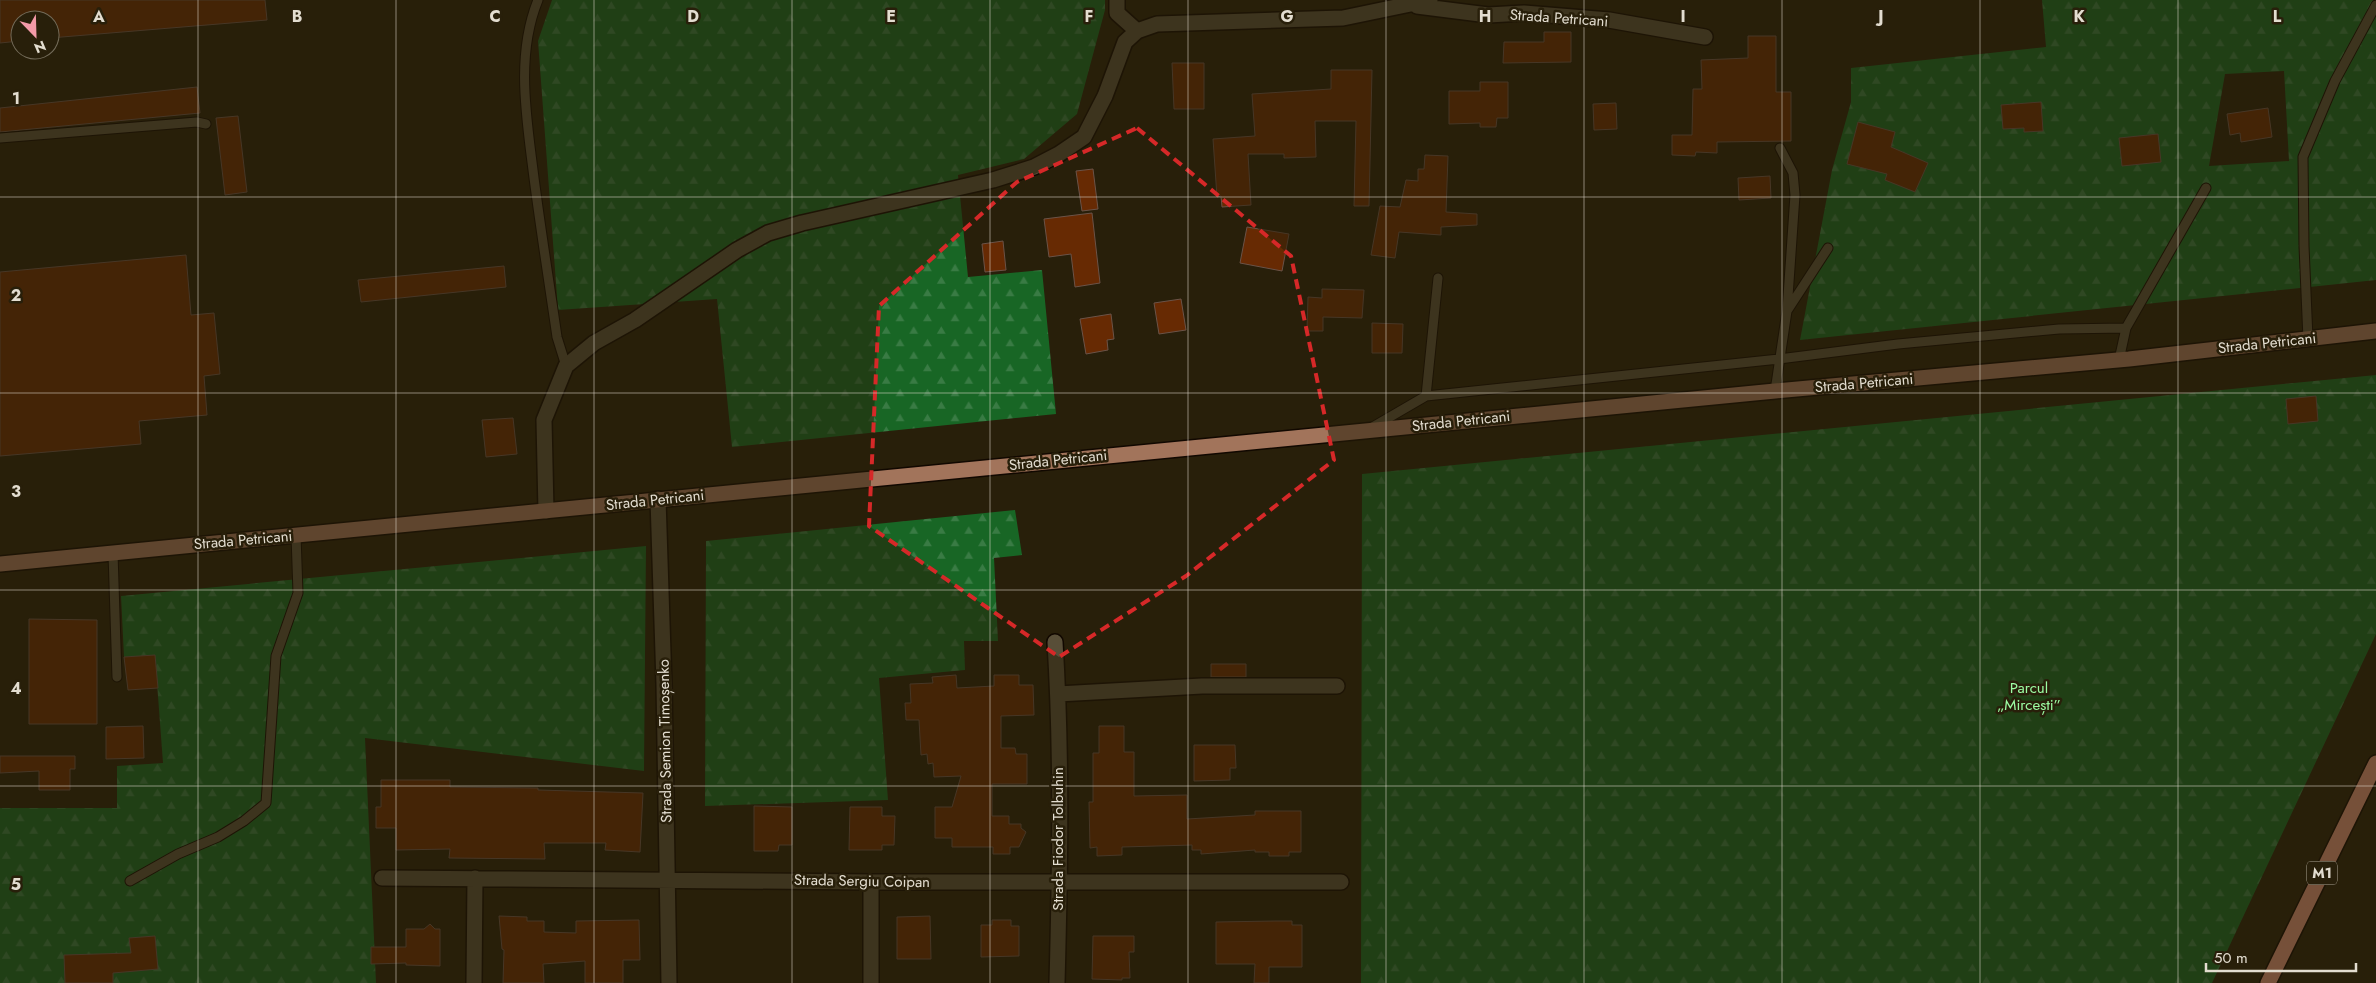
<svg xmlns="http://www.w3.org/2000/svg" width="2376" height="983" viewBox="0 0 2376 983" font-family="Jost,sans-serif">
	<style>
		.forest { fill: url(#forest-firs); fill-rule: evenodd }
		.building { fill: #672a03; stroke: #6b5348 }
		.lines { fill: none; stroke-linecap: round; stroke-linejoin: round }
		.lane-casing { stroke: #110800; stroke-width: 11 }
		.street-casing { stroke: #110800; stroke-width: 18 }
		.primary-casing { stroke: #110800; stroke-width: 18 }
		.highway-casing { stroke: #110800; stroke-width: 18 }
		.lane { stroke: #584e38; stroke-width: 9 }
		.street { stroke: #584e38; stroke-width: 15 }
		.primary { stroke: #a2745b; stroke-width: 15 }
		.highway { stroke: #d48d73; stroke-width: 15 }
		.marked { fill: none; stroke: #d62828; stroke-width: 4; stroke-dasharray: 10 6; stroke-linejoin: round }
		.grid { fill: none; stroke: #e3ddd0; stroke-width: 1; stroke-opacity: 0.55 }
		.labels { text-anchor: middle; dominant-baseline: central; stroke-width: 5; stroke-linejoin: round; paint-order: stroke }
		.shield { fill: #281f0a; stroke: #aba495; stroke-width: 1 }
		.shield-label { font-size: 14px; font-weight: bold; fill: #e3ddd0 }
		.street-label { font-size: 15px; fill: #e3ddd0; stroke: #281f0a }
		.park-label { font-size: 15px; fill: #9bfca2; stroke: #281f0a }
		.grid-label { font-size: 16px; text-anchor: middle; font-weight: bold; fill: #e3ddd0; stroke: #281f0a; stroke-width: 5; stroke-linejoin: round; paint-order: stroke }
	</style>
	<defs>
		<pattern id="forest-firs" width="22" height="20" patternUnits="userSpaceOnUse" patternTransform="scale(1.25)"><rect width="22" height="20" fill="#186625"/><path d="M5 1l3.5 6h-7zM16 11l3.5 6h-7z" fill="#397b44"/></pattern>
	</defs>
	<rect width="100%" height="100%" fill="#281f0a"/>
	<path class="forest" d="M 552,0 L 1105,0 L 1105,10 L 1077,114 L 1024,159 L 958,175 L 968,277 L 1042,270 L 1056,414 L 732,447 L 717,299 L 558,310 L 538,41 Z
		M 2042,0 L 2376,0 L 2376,280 L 1800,340 L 1832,170 L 1851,102 L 1851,68 L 2046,47 ZM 2284,71 L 2289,161 L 2209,166 L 2225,74 Z
		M 2376,375 L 2376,634 L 2212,983 L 1361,983 L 1362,474 Z
		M 1015,510 L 1022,555 L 994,558 L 998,641 L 964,641 L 965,670 L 879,678 L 888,800 L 705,806 L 706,541 Z
		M 646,546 L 644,771 L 365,738 L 376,983 L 0,983 L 0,808 L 117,808 L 117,766 L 163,763 L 155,656 L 124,657 L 121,596 Z"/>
	<path class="building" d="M 0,0 L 265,0 L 267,20 L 50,38 L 50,20 L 20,20 L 20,41 L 0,43 Z
		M 1544,32 L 1571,32 L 1571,62 L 1503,63 L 1504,42 L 1544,42 Z
		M 1748,36 L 1776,36 L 1776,92 L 1791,92 L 1791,141 L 1717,142 L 1717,153 L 1696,152 L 1695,156 L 1672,155 L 1672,135 L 1692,135 L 1693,89 L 1702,89 L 1701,60 L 1748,58 Z
		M 1172,63 L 1204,63 L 1204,109 L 1174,109 Z
		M 1331,70 L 1372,70 L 1369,206 L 1354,206 L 1356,121 L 1315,121 L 1316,157 L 1284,158 L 1284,154 L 1248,154 L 1251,205 L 1222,207 L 1221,196 L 1217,197 L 1213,139 L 1255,136 L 1252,94 L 1331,89 Z
		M 1480,82 L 1508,82 L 1508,118 L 1497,118 L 1496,127 L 1480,127 L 1480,123 L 1449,124 L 1449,91 L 1480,91 Z
		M 197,87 L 200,113 L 0,132 L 0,108 Z
		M 2041,102 L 2043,131 L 2024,132 L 2024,128 L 2003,129 L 2001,105 Z
		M 1616,103 L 1617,129 L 1594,130 L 1593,104 Z
		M 2268,108 L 2272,137 L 2241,142 L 2240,133 L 2230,135 L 2227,114 Z
		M 238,116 L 247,192 L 225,195 L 216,118 Z
		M 1858,122 L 1895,132 L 1891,147 L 1928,163 L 1915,192 L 1885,180 L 1887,174 L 1847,164 Z
		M 2158,134 L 2161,162 L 2122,166 L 2119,138 Z
		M 1425,155 L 1448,156 L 1446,212 L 1477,214 L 1477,225 L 1441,227 L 1441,235 L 1399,232 L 1395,258 L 1371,255 L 1380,206 L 1400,207 L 1406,180 L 1418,181 L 1418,169 L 1424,169 Z
		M 1093,169 L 1098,209 L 1082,211 L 1076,171 Z
		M 1770,176 L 1771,198 L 1739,200 L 1738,178 Z
		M 1092,213 L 1100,283 L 1075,287 L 1071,254 L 1049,257 L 1044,219 Z
		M 1247,227 L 1289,234 L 1282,271 L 1240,263 Z
		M 1003,241 L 1006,270 L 985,272 L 982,244 Z
		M 186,255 L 191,315 L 214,313 L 220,374 L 204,376 L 207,415 L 139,421 L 141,444 L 0,456 L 0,272 Z
		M 504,266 L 506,287 L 361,302 L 358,280 Z
		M 1322,289 L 1364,290 L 1362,318 L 1323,317 L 1323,331 L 1307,331 L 1308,297 L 1322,298 Z
		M 1181,299 L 1186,330 L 1159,334 L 1154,303 Z
		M 1111,314 L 1114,339 L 1107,340 L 1108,350 L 1086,354 L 1080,319 Z
		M 1372,323 L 1403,324 L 1402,353 L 1372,353 Z
		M 2316,396 L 2318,421 L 2288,424 L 2286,399 Z
		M 513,418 L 517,454 L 486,457 L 482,420 Z
		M 29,619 L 97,620 L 97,724 L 29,724 Z
		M 155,655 L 158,688 L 128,690 L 124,657 Z
		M 1211,664 L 1246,664 L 1246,677 L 1211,677 Z
		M 956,675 L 957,688 L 994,686 L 994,675 L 1019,675 L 1019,685 L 1033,685 L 1034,715 L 1001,716 L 1001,748 L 1015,748 L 1016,754 L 1027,754 L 1027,784 L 992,784 L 992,816 L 1009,816 L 1009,824 L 1021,824 L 1021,828 L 1026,832 L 1019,847 L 1010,847 L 1010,854 L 993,854 L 993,847 L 952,847 L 952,838 L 935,838 L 935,807 L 952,807 L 961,776 L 934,777 L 933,763 L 928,764 L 927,754 L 921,755 L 919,720 L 906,720 L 905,703 L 911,703 L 910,684 L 933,683 L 932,677 Z
		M 143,726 L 144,758 L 106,759 L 106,727 Z
		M 1099,726 L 1124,726 L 1124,752 L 1134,752 L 1134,796 L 1187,795 L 1187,819 L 1255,815 L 1255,811 L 1301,811 L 1301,852 L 1289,852 L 1289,856 L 1269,856 L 1269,852 L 1255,852 L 1255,850 L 1201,854 L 1201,850 L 1192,850 L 1192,845 L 1122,847 L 1122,855 L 1097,856 L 1097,847 L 1090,848 L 1089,802 L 1093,802 L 1093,753 L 1099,753 Z
		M 1194,745 L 1235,745 L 1236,768 L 1230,768 L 1230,780 L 1194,781 Z
		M 0,756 L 75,756 L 75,769 L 70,769 L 70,790 L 39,790 L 39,771 L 0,773 Z
		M 381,780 L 450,780 L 450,787 L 538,788 L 538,790 L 643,793 L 640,852 L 605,850 L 606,843 L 544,843 L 545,859 L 449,858 L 450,849 L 396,850 L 396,828 L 376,828 L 376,807 L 381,807 Z
		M 754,806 L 792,807 L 792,845 L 779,845 L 778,851 L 754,851 Z
		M 850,807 L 882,807 L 882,816 L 895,816 L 894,845 L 882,845 L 882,850 L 849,850 Z
		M 499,916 L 527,917 L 527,921 L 544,921 L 544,932 L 576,933 L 576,921 L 639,920 L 640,960 L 623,960 L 623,983 L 585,983 L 585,961 L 543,964 L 544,983 L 503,983 L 504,950 L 502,949 Z
		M 930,916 L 931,959 L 897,959 L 897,917 Z
		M 992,920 L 1011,920 L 1011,926 L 1019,926 L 1019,956 L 981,957 L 981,925 L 992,925 Z
		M 1275,921 L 1292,921 L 1292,925 L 1302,925 L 1302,967 L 1269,967 L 1269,983 L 1254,983 L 1255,964 L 1216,964 L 1216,922 Z
		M 430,924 L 435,929 L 440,929 L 440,966 L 406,965 L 406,963 L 371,964 L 371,947 L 406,947 L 406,929 L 424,929 Z
		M 155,936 L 158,969 L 113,973 L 113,983 L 65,983 L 64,955 L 131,953 L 129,938 Z
		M 1093,936 L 1134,936 L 1134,952 L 1129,952 L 1130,978 L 1122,978 L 1122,980 L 1092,979 Z"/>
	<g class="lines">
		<defs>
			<path id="lane" d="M 538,0 C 516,54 526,114 533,170 C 540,226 549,281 557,337 L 566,366
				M 0,138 L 197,122 L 206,124
				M 1780,148 L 1793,173 L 1795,195 L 1787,311
				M 2308,339 L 2304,246 L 2303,157 L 2335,81 L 2376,5
				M 2119,360 L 2126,328 L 2206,188
				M 1775,391 L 1787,311 L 1828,248
				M 1426,396 L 1438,278
				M 1371,428 L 1426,396 L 1779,359 L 1898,344 L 2059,329 L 2126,328
				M 113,553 L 117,677
				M 130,881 L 178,854 L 218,837 L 244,821 L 266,803 L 276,656 L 298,593 L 296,535"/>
			<path id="street" d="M 1117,0 L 1117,13 L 1137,31
				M 1417,6 L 1488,15 L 1524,13 L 1609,20 L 1705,37
				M 658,499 L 664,684 L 669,983
				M 546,511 L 544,420 L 566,366 L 594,343 L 635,320 L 737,250 L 768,233 L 802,223 L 993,180 L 1034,167 L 1059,154 L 1084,137 L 1105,96 L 1125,42 L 1137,31 L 1157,24 L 1343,18 L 1430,0
				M 1055,642 C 1062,756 1060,870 1057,983
				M 1058,694 L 1202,686 L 1337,686
				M 382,878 L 871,882 L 1341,882
				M 871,882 L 871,983
				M 474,983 L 475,878"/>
			<path id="primary" d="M 0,564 L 1775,391 L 2129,359 L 2376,331"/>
			<path id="highway" d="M 2268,983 L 2376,763"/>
		</defs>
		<use href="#lane" class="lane-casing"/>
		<use href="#street" class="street-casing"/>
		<use href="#primary" class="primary-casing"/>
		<use href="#highway" class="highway-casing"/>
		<use href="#lane" class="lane"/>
		<use href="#street" class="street"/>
		<use href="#primary" class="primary"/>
		<use href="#highway" class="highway"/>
	</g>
	<path d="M0 0H2376V983H0ZM 1137,128 L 1291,256 L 1334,460 L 1186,576 L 1059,657 L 869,526 L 879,306 L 1017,182 Z" fill="#281f0a" fill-opacity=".55" fill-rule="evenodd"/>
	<path class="marked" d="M 1137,128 L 1291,256 L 1334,460 L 1186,576 L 1059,657 L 869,526 L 879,306 L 1017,182 Z"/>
	<path class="grid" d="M 198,0 L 198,983M 396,0 L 396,983M 594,0 L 594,983M 792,0 L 792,983M 990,0 L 990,983M 1188,0 L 1188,983M 1386,0 L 1386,983M 1584,0 L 1584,983M 1782,0 L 1782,983M 1980,0 L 1980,983M 2178,0 L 2178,983M 0,197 L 2376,197M 0,393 L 2376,393M 0,590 L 2376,590M 0,786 L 2376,786"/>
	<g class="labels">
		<rect class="shield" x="2307" y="861.5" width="30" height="23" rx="4"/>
		<g class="shield-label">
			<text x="2322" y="873">M1</text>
		</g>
		<g class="street-label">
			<text transform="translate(1559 18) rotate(4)">Strada Petricani</text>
			<text transform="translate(2267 343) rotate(-6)">Strada Petricani</text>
			<text transform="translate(1864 383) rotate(-5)">Strada Petricani</text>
			<text transform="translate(1461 421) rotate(-6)">Strada Petricani</text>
			<text transform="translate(1058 460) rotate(-6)">Strada Petricani</text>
			<text transform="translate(655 500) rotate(-6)">Strada Petricani</text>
			<text transform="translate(243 540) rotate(-5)">Strada Petricani</text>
			<text transform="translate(665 741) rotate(-91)">Strada Semion Timoșenko</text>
			<text transform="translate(1058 839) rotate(-90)">Strada Fiodor Tolbuhin</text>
			<text transform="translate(862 881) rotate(1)">Strada Sergiu Coipan</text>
		</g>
		<g class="park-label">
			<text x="2029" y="688">Parcul<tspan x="2029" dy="17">„Mircești”</tspan></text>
		</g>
	</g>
	<g class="grid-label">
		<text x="99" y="22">A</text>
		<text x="297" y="22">B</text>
		<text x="495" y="22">C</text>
		<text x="693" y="22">D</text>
		<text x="891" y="22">E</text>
		<text x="1089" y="22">F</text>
		<text x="1287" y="22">G</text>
		<text x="1485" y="22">H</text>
		<text x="1683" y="22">I</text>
		<text x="1881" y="22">J</text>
		<text x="2079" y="22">K</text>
		<text x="2277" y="22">L</text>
		<text x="16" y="104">1</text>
		<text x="16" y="301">2</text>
		<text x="16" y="497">3</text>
		<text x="16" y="694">4</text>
		<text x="16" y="890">5</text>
	</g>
	<g transform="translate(35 35) rotate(157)"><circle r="24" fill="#281f0a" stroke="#736b59"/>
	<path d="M0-4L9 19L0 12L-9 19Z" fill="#f39aa8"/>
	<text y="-8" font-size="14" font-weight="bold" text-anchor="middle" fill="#e3ddd0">N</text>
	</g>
	<path d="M2206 963v8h150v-8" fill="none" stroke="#e3ddd0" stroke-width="2.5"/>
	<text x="2214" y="963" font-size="15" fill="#e3ddd0" stroke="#281f0a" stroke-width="4" paint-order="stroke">50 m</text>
</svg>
